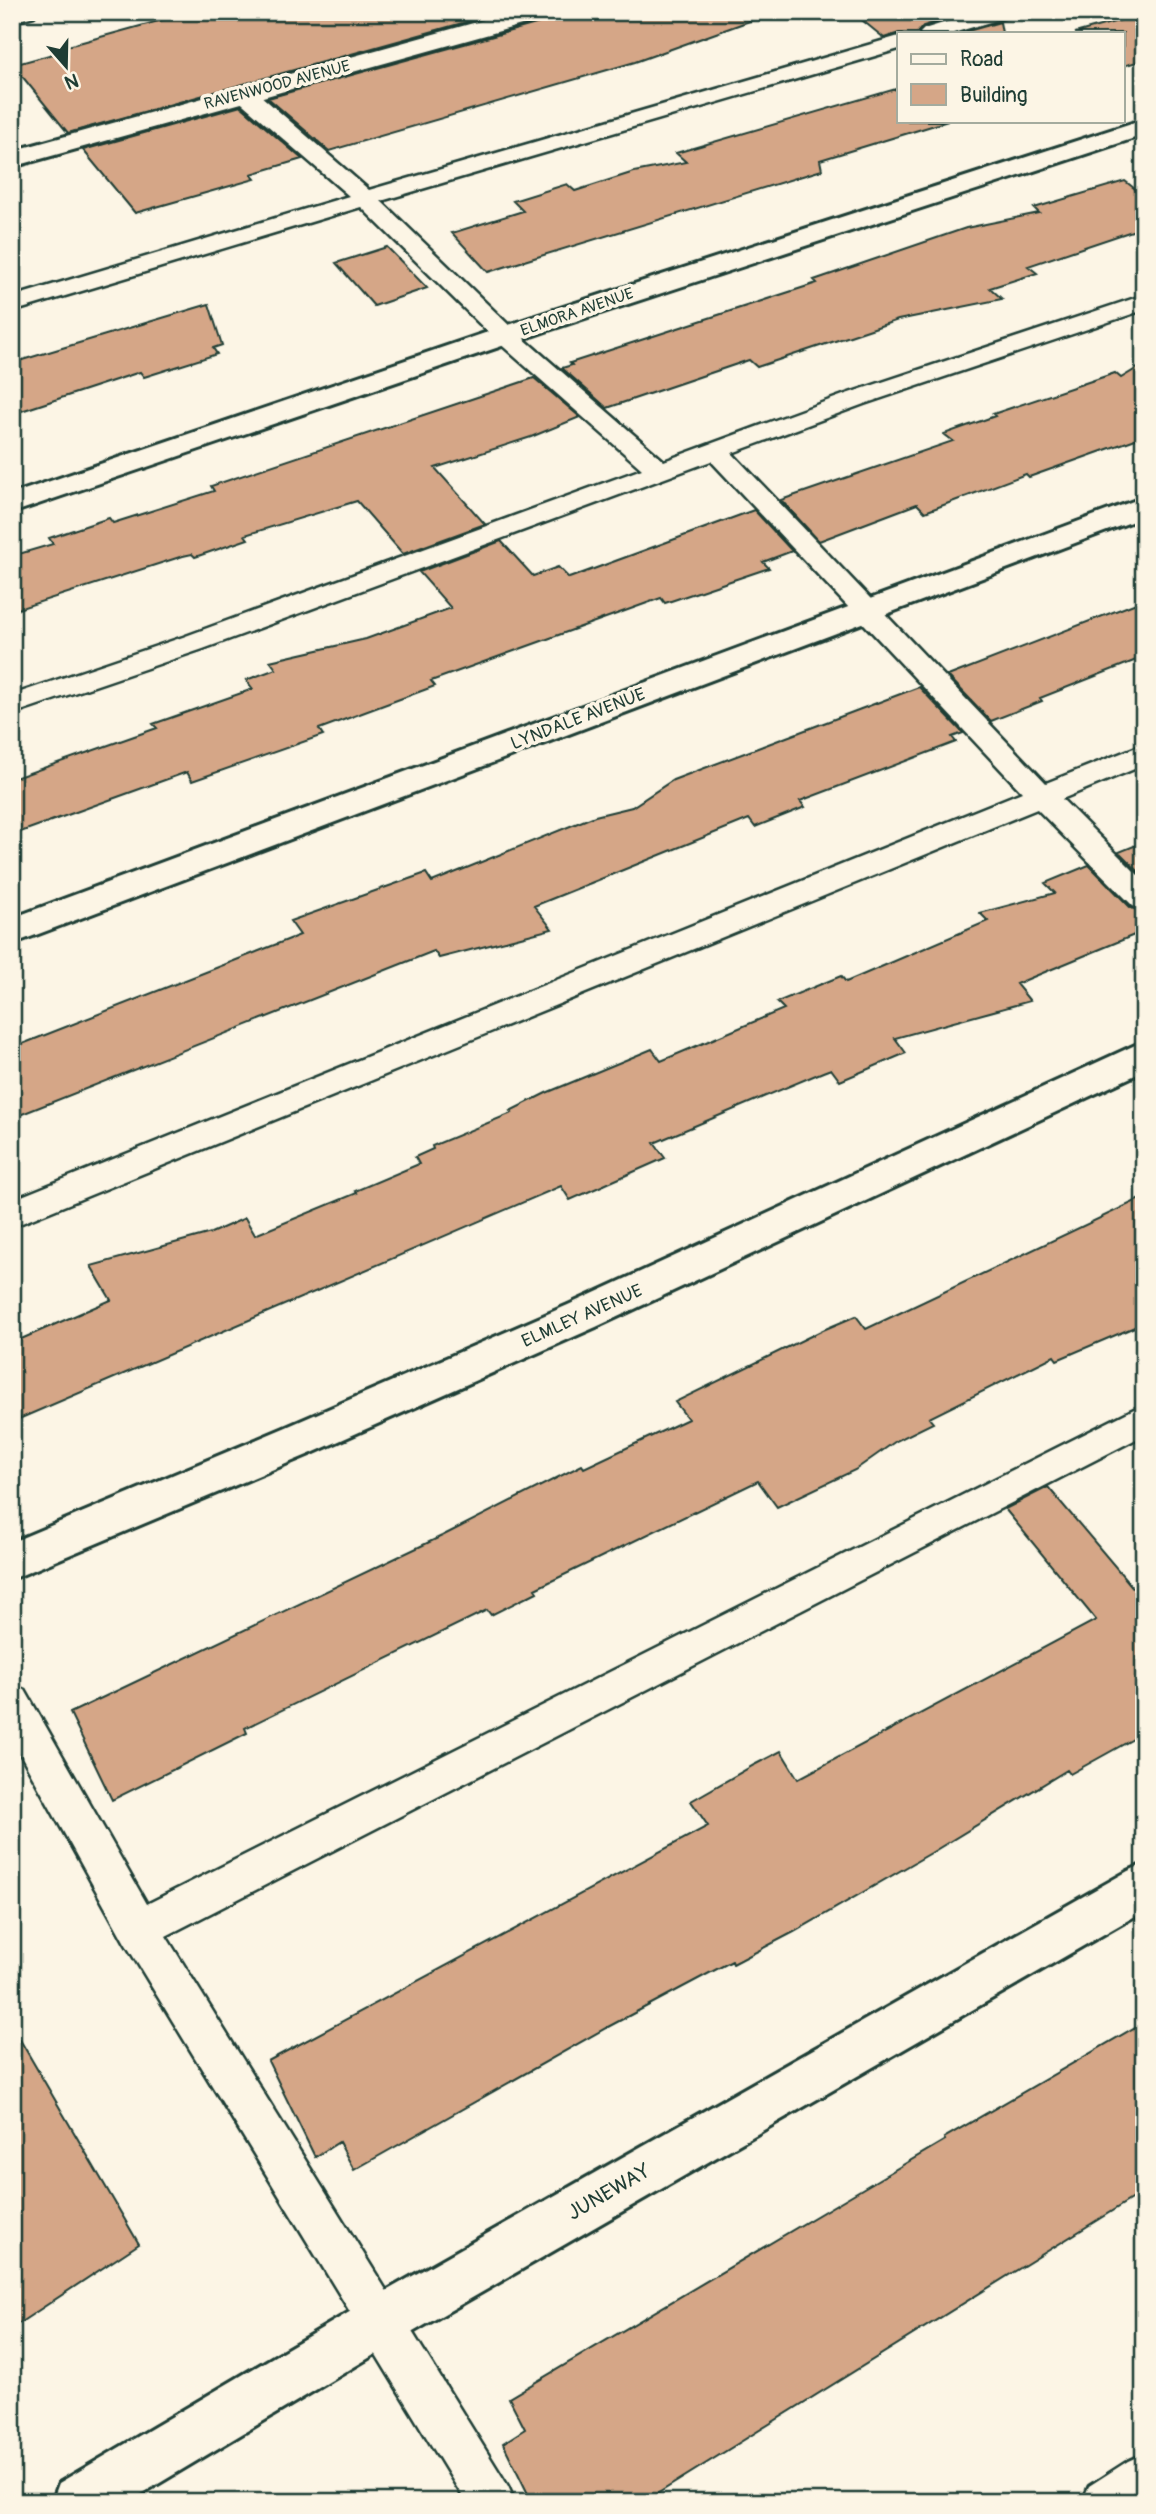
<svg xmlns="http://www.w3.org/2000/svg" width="1156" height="2514" viewBox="0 0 1156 2514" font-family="Pangolin,sans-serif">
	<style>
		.building { fill: #d5a687; stroke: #1f3d34; stroke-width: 2 }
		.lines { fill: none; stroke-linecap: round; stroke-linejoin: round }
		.service-casing { stroke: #1f3d34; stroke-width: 5 }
		.minor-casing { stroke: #1f3d34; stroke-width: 6 }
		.service { fill: #fcf5e5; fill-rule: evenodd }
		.minor { fill: #fcf5e5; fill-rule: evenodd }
		.labels { text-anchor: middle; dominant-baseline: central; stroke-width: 7; stroke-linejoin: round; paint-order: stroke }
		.far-street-label { font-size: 16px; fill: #1f3d34; stroke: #fcf5e5 }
		.street-label { font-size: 18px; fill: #1f3d34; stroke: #fcf5e5 }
		.near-street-label { font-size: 21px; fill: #1f3d34; stroke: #fcf5e5 }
	</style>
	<rect width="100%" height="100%" fill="#fcf5e5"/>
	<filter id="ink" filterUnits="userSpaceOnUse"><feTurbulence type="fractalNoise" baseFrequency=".0143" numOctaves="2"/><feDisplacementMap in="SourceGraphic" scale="14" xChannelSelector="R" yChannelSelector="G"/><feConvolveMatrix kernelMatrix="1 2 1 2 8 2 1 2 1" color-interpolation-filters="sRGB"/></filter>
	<g filter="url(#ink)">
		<path class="building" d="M 191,12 L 502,12 L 68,133 L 13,65 L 60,52 L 57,49 Z
			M 555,12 L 754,12 L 755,19 L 635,62 L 329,151 L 268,98 L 551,20 Z
			M 852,12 L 969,12 L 923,26 L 917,33 L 899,33 L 884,38 Z
			M 1143,14 L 1144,60 L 1123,66 L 1123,33 L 1075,33 Z
			M 1000,22 L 1002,33 L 961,33 Z
			M 899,88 L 899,121 L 948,121 L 820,160 L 822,170 L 488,272 L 452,233 L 523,211 L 513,201 L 567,184 L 575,191 L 634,172 L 686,162 L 676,153 Z
			M 241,106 L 302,159 L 251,174 L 255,179 L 135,213 L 83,150 Z
			M 1125,181 L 1139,192 L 1144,191 L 1144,227 L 1028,266 L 1037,273 L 990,288 L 1002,299 L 898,320 L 757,367 L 749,360 L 607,408 L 562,368 L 572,365 L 570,363 L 817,283 L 814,280 L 966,228 L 1039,213 L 1034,208 Z
			M 387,247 L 427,288 L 374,306 L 336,263 Z
			M 209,304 L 222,345 L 213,348 L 217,354 L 144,377 L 140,372 L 12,414 L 12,363 Z
			M 1144,364 L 1144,436 L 1029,477 L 1026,474 L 925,512 L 917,504 L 819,541 L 781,500 L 953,441 L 944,434 L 995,416 L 993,414 L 1115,373 L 1121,378 Z
			M 534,378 L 580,417 L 531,437 L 435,468 L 485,524 L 403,554 L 357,501 L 245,535 L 248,539 L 195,557 L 192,554 L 183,556 L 12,611 L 12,556 L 53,544 L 49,538 L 109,518 L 113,523 L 214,491 L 211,486 Z
			M 754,510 L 792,551 L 763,562 L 769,568 L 665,603 L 661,598 L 431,681 L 435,686 L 319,729 L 323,735 L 192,781 L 187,772 L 12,835 L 12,779 L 157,728 L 153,724 L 253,689 L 246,680 L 276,669 L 270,661 L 366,639 L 451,608 L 419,572 L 501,541 L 533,576 L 558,567 L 569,578 Z
			M 1144,600 L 1144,657 L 1040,698 L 1042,701 L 991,721 L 948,676 Z
			M 919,687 L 963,733 L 952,737 L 956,742 L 800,801 L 805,807 L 755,827 L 749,819 L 534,906 L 552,929 L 439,958 L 434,951 L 12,1118 L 12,1048 L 300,935 L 290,921 L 426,873 L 432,882 L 595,816 L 632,807 L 673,780 Z
			M 1144,842 L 1144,877 L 1119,852 Z
			M 1089,865 L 1131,908 L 1144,912 L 1144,931 L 1016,984 L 1030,1001 L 895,1038 L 906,1053 L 840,1081 L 831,1069 L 823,1072 L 654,1143 L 665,1158 L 570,1200 L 561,1186 L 12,1422 L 12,1343 L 111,1300 L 91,1266 L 211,1233 L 245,1218 L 255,1235 L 357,1193 L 355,1191 L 419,1164 L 415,1157 L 433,1149 L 432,1146 L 512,1113 L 510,1111 L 546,1093 L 652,1049 L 661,1061 L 784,1009 L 777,1002 L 841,976 L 846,982 L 988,921 L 980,913 L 1055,893 L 1045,883 Z
			M 1144,1197 L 1144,1323 L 1057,1360 L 1054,1356 L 929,1418 L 933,1423 L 896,1441 L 855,1470 L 777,1507 L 758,1481 L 535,1589 L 537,1592 L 491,1615 L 487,1610 L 245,1728 L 247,1733 L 112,1800 L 70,1713 L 442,1536 L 582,1465 L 584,1468 L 688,1419 L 675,1402 L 823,1330 L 856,1316 L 866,1329 Z
			M 1048,1487 L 1140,1596 L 1144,1594 L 1144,1733 L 1070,1774 L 1067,1770 L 931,1853 L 794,1932 L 733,1964 L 732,1961 L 606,2028 L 354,2170 L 339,2142 L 315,2157 L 268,2061 L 708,1826 L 691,1801 L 754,1765 L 781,1751 L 798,1779 L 1096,1620 L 1005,1509 Z
			M 1144,2022 L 1144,2191 L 644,2502 L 532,2502 L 503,2443 L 525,2429 L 509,2398 L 862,2189 L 945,2140 L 944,2138 Z
			M 12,2026 L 139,2244 L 12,2328 Z"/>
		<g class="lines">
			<defs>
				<path id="service" d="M 12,12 L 37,12 L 34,16 L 12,22 Z
					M 979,12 L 1013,12 L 1010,16 L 953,33 L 920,33 L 924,29 Z
					M 899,36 L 899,49 L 381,201 L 515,331 L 664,461 L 846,394 L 1144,295 L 1144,310 L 864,404 L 732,453 L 1046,783 L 1144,744 L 1144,765 L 1062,799 L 1144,881 L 1144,910 L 1133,906 L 1037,809 L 12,1227 L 12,1200 L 1022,792 L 711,461 L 203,649 L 12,714 L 12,695 L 183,637 L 642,469 L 497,341 L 361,207 L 12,312 L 12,297 L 349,196 L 236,98 L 233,93 L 236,88 L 252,88 L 369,190 Z
					M 1144,1404 L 1144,1435 L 166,1936 L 508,2486 L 515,2502 L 466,2502 L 125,1943 L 12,1739 L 12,1685 L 25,1690 L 147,1904 Z
					M 1144,2454 L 1144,2502 L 1082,2502 L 1089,2486 L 1128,2461 Z"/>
				<path id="minor" d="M 513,12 L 553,12 L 550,17 L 12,167 L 12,151 Z
					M 1144,119 L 1144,135 L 552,329 L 12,513 L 12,494 L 532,317 Z
					M 1144,497 L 1144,517 L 12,944 L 12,918 Z
					M 1144,1041 L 1144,1071 L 596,1327 L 312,1453 L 12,1579 L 12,1542 L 284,1428 L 568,1305 Z
					M 1144,1864 L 1144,1911 L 399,2340 L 128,2502 L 52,2502 L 59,2483 L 363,2304 L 1128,1871 Z"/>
			</defs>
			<use href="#service" class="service-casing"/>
			<use href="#minor" class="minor-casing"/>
			<use href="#service" class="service"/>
			<use href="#minor" class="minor"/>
		</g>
	</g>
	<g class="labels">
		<g class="far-street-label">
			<text transform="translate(277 85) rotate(-15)">RAVENWOOD AVENUE</text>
			<text transform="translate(577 312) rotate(-19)">ELMORA AVENUE</text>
		</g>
		<g class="street-label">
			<text transform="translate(578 719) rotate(-21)">LYNDALE AVENUE</text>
			<text transform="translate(582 1316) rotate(-24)">ELMLEY AVENUE</text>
		</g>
		<g class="near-street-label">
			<text transform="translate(609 2192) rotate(-30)">JUNEWAY</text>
		</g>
	</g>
	<rect width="1156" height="2514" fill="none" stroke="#fcf5e5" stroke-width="42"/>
	<rect x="21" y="21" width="1114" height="2472" fill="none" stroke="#1f3d34" stroke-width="2.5" filter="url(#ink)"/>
	<rect x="897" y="32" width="228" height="91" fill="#fcf5e5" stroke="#a4ab9e" stroke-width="2"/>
	<rect x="911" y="54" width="35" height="10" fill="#fcf5e5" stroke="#a4ab9e" stroke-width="2"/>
	<text x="960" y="66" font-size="21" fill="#1f3d34">Road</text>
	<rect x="911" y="84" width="35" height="21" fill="#d5a687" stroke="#a4ab9e" stroke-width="2"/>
	<text x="960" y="102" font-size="21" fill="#1f3d34">Building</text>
	<g transform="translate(66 66) rotate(160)" stroke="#fcf5e5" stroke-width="5" paint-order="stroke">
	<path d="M0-5L12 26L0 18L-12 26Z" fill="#1f3d34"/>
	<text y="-10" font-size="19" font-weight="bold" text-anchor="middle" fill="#1f3d34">N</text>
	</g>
</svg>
